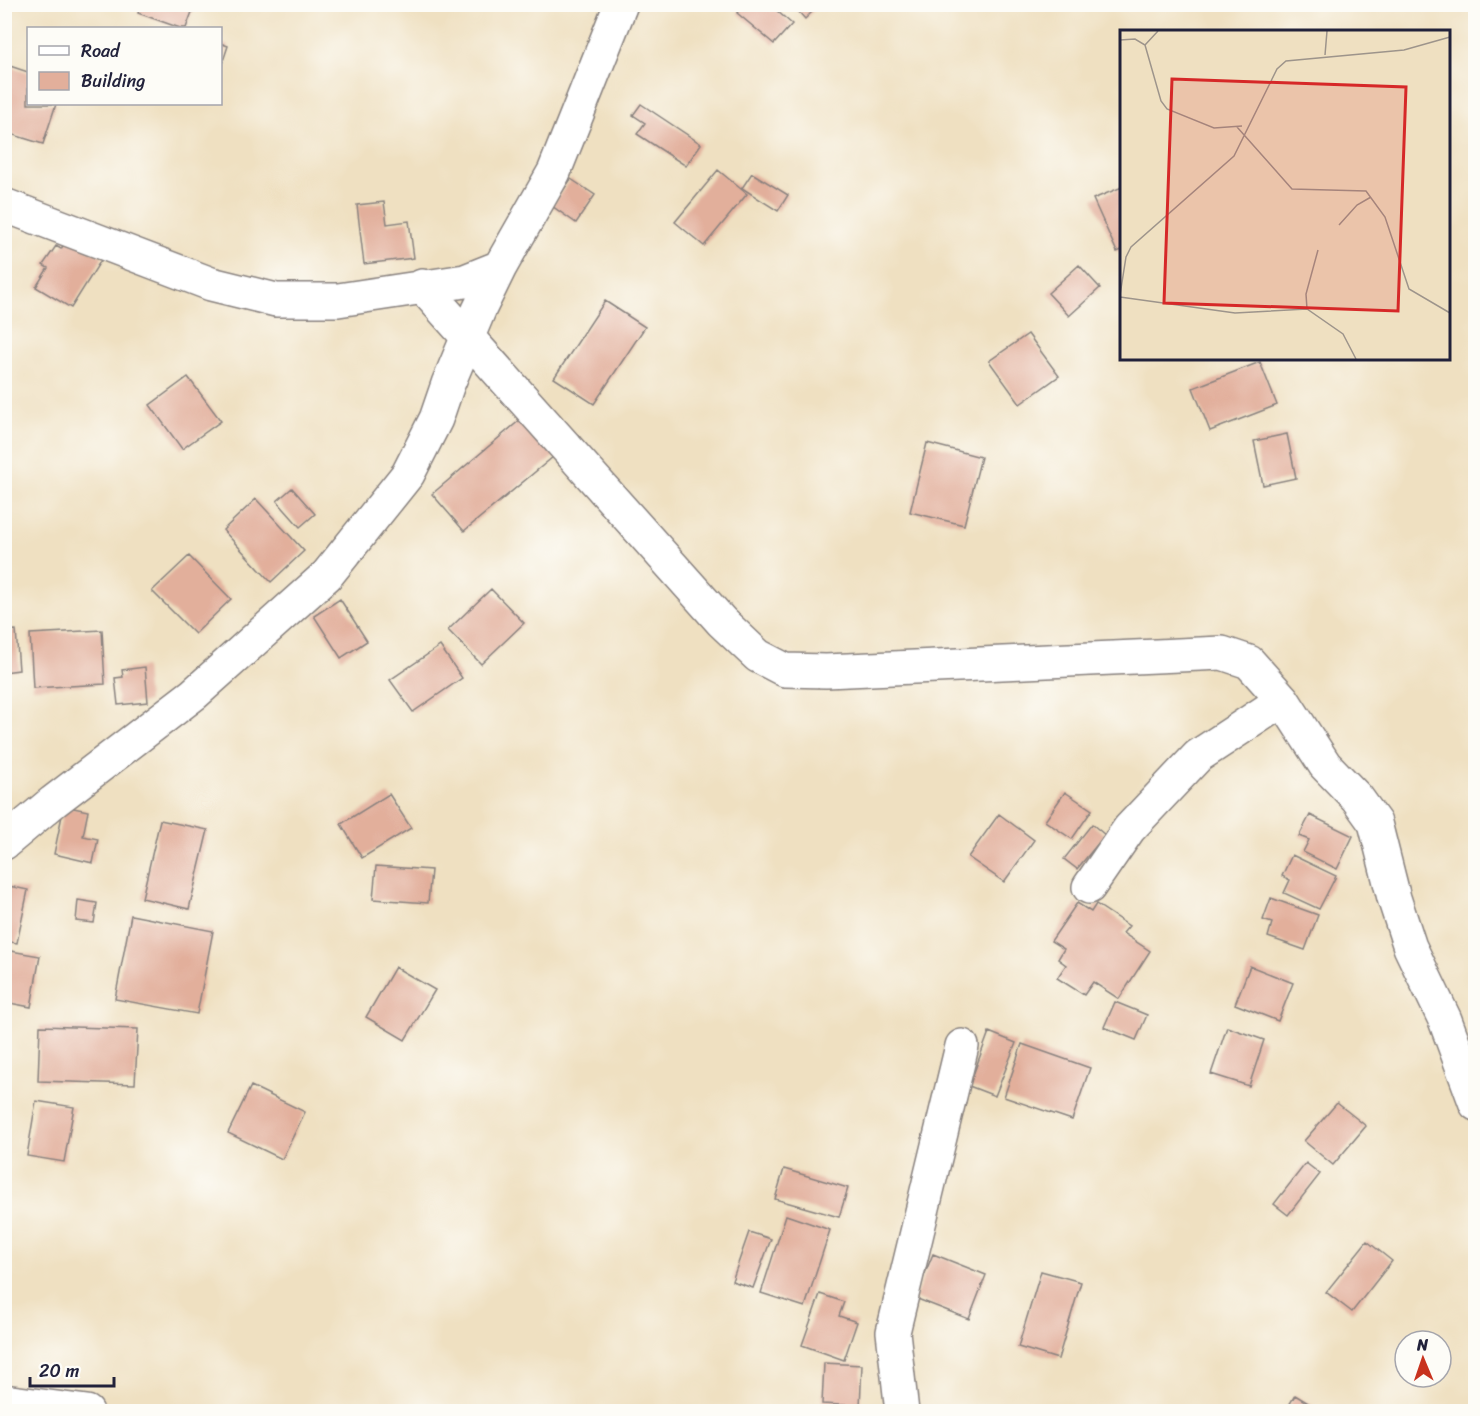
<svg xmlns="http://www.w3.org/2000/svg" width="1480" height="1416" viewBox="0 0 1480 1416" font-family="Sriracha,sans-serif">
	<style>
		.building { fill: #e2af9b }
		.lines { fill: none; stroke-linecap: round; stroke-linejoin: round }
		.minor-casing { stroke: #88817e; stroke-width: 36 }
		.minor { stroke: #fff; stroke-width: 33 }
		.inset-road { fill: none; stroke: #9d948b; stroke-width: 1.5 }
		.view { fill: #d62828; fill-opacity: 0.15; stroke: #d62828; stroke-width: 3 }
		.inset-edge { fill: none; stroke: #22223b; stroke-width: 3 }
	</style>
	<rect width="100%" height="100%" fill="#fdfcf7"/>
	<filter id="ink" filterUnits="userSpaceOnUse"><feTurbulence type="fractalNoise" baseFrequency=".0167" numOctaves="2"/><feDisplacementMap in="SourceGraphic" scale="12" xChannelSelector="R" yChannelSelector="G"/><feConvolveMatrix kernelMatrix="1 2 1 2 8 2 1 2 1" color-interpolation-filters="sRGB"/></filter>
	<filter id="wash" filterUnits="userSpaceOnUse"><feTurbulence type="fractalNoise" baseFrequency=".008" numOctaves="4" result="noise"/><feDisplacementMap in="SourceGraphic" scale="24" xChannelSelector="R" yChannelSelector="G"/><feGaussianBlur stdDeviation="1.35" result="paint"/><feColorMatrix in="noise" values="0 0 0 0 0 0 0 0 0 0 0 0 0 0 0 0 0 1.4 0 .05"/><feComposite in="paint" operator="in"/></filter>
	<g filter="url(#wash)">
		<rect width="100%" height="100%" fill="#efe0c1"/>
		<g id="blocks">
			<path class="building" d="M 141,4 L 195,4 L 186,28 L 180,28 L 138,13 Z
				M 744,4 L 769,4 L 792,24 L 774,44 L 737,13 Z
				M 792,4 L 820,4 L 805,19 Z
				M 220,43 L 228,46 L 221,67 L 220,67 Z
				M 4,64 L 28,72 L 28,104 L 56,104 L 43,144 L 4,132 Z
				M 641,104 L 701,144 L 686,166 L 637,134 L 645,123 L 633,115 Z
				M 718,170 L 747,194 L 704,246 L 675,222 Z
				M 752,173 L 788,195 L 778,211 L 742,188 Z
				M 571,179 L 595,195 L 576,223 L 552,206 Z
				M 1122,187 L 1122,250 L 1117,252 L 1093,199 Z
				M 384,202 L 387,224 L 409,221 L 414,258 L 364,264 L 357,205 Z
				M 69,236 L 103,257 L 71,308 L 36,287 L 48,268 L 43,265 L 56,246 L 61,249 Z
				M 1079,265 L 1100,288 L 1069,316 L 1048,293 Z
				M 605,301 L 645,327 L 594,404 L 554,378 Z
				M 1028,334 L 1059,376 L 1020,404 L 989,361 Z
				M 1260,362 L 1277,405 L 1210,431 L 1193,388 Z
				M 188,377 L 221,421 L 182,449 L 150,405 Z
				M 527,414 L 559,452 L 464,531 L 432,494 Z
				M 1287,434 L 1296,478 L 1263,485 L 1254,441 Z
				M 927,443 L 981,457 L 964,525 L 910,512 Z
				M 292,488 L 315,514 L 300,527 L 277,501 Z
				M 256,499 L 304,551 L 271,582 L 223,530 Z
				M 189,556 L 231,599 L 195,634 L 152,591 Z
				M 491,589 L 524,623 L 481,664 L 448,630 Z
				M 340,599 L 367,641 L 341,658 L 314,616 Z
				M 16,630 L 19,670 L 4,672 L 4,631 Z
				M 102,630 L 105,684 L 33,688 L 30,634 Z
				M 440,646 L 462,678 L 413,712 L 390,680 Z
				M 145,667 L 148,702 L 118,705 L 115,678 L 123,677 L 122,670 Z
				M 1065,792 L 1092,810 L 1072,839 L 1045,821 Z
				M 389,794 L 411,828 L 362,858 L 341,824 Z
				M 64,806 L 88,811 L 83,836 L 98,839 L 93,863 L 54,854 Z
				M 999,814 L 1034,840 L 1004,882 L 968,857 Z
				M 1310,815 L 1353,836 L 1337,869 L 1303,852 L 1309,840 L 1299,836 Z
				M 160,820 L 208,830 L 189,909 L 142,898 Z
				M 1092,824 L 1105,835 L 1077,869 L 1064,859 Z
				M 1292,855 L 1336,876 L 1319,909 L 1284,893 L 1290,880 L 1282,876 Z
				M 376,866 L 431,870 L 428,903 L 373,899 Z
				M 4,885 L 28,890 L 17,943 L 4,941 Z
				M 1271,898 L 1318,915 L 1305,950 L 1268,937 L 1272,923 L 1263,920 Z
				M 78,900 L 97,903 L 94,923 L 76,921 Z
				M 1077,903 L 1091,912 L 1096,904 L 1129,926 L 1123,933 L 1150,951 L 1119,999 L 1093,982 L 1084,995 L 1057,978 L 1066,965 L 1058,959 L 1064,949 L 1051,941 Z
				M 131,915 L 213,931 L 197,1014 L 115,999 Z
				M 5,950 L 40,956 L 31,1007 L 4,1002 Z
				M 1250,966 L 1293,983 L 1278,1021 L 1235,1004 Z
				M 395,967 L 435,990 L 405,1040 L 366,1017 Z
				M 1115,1002 L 1147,1015 L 1136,1040 L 1104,1027 Z
				M 40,1026 L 138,1029 L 135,1084 L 38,1081 Z
				M 1227,1027 L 1264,1040 L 1249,1086 L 1211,1074 Z
				M 989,1032 L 1016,1043 L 995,1096 L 969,1086 Z
				M 1022,1044 L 1090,1068 L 1072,1120 L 1004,1097 Z
				M 251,1086 L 305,1112 L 282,1159 L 228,1133 Z
				M 36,1101 L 74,1107 L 64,1162 L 27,1156 Z
				M 1337,1103 L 1366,1126 L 1333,1165 L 1304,1141 Z
				M 1306,1163 L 1320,1174 L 1288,1215 L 1274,1204 Z
				M 784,1169 L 848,1188 L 839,1217 L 775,1199 Z
				M 786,1215 L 830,1230 L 805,1307 L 761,1293 Z
				M 749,1232 L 771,1239 L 753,1288 L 732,1281 Z
				M 1367,1241 L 1392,1261 L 1352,1312 L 1326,1292 Z
				M 933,1254 L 986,1275 L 969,1319 L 915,1298 Z
				M 1041,1271 L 1081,1282 L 1058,1359 L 1018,1347 Z
				M 820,1294 L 844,1302 L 839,1316 L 857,1322 L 844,1360 L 802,1345 Z
				M 824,1363 L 862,1365 L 860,1406 L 822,1404 Z
				M 1295,1395 L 1323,1412 L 1285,1412 Z"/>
		</g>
	</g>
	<g filter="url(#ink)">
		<use href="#blocks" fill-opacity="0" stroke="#88817e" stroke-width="1.5"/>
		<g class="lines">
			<defs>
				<path id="minor" d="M 4,205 L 211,284 L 276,300 L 338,300 L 465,281 L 500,267
					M 422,286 L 722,622 L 758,656 L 785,670 L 826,671 L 1222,653 L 1249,662 L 1283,700 L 1325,765 L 1357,798 L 1375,823 L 1394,898 L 1410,947 L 1445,1020 L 1476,1104
					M 4,843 L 53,802 L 194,694 L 327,575 L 408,474 L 436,419 L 448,384 L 479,310 L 500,267 L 554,172 L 621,4
					M 1089,887 L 1129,829 L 1198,756 L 1283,700
					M 4,1401 L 87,1412
					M 902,1412 L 893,1332 L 962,1046"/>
			</defs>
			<use href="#minor" class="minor-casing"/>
			<use href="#minor" class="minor"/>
		</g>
	</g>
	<g transform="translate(1120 30)">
		<rect width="330" height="330" fill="#efe0c1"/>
		<path class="inset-road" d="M 0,10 L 15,9 L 25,15 L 41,71 L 47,79 L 94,98 L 122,96M 25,15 L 38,1M 205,25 L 207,1M 117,97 L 172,159 L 246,161 L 265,187 L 289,259 L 330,283M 219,195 L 237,175 L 251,167M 0,265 L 6,227 L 11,217 L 114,126 L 157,39 L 166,31 L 284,20 L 330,7M 0,267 L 115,283 L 187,279 L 223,304 L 236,329M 187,279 L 186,264 L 198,220"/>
		<path class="view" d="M 52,49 L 286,57 L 278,281 L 44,273 Z"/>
		<rect width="330" height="330" class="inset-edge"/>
	</g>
	<rect width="1480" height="1416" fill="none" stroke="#fdfcf7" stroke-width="24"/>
	<rect x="27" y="27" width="195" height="78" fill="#fdfcf7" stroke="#a5a5ac" stroke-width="1.5"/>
	<rect x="39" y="46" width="30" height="9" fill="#ffffff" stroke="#a5a5ac" stroke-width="1.5"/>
	<text x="81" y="57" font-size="18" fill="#22223b">Road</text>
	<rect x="39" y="72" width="30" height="18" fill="#e2af9b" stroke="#a5a5ac" stroke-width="1.5"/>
	<text x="81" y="87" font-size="18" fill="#22223b">Building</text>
	<g transform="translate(1423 1359) rotate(358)"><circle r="28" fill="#fdfcf7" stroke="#a5a5ac" stroke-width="1.5"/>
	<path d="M0-4.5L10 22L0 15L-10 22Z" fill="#c8321e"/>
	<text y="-9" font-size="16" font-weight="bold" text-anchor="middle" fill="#22223b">N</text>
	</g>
	<path d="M30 1377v9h84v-9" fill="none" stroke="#22223b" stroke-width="3"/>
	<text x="39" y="1377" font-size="18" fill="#22223b" stroke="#fdfcf7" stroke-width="4.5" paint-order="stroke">20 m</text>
</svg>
